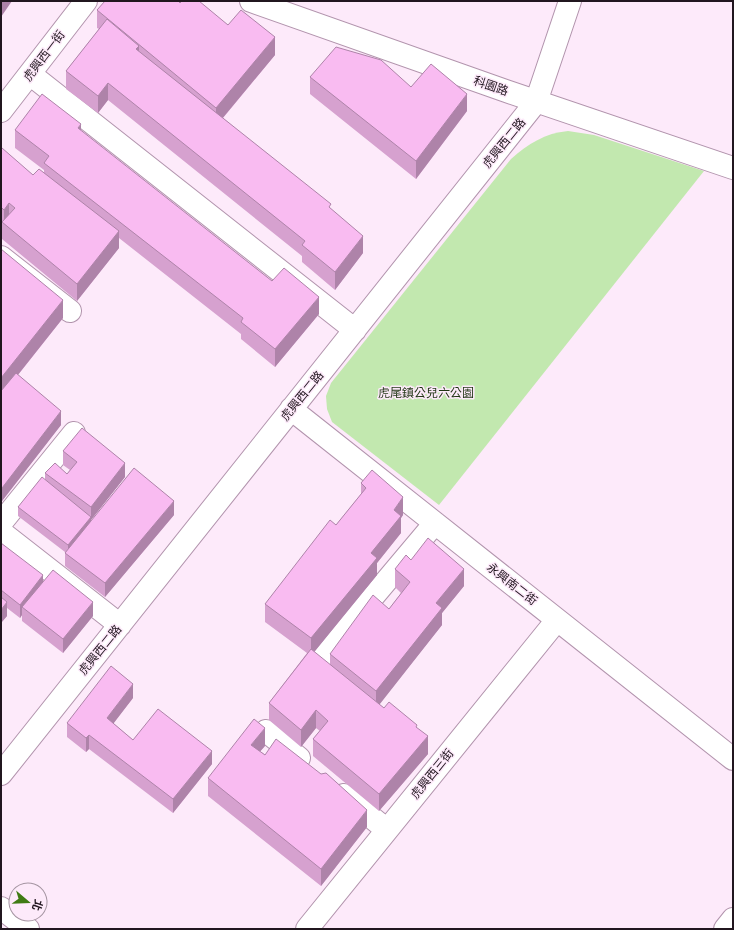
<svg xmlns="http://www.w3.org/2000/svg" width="734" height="930" viewBox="0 0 734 930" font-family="'DM Sans','Noto Sans TC',sans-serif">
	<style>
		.green { fill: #c2e8af }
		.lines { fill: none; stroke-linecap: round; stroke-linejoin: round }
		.minor-casing { stroke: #b294ad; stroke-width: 24 }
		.minor { stroke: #fff; stroke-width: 22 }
		.wall { fill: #d6a1cf }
		.shaded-wall { fill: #ae83a9 }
		.building { fill: #f9bbf1; stroke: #ae83a9 }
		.labels { text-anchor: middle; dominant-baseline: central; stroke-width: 3; stroke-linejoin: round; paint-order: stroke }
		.street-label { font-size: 12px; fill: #21161f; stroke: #fdeafa }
		.park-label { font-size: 12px; fill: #1e3412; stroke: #fdeafa }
	</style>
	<rect width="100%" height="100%" fill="#fdeafa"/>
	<path class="green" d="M 568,131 L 594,135 L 704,171 L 439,505 L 332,422 L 327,409 L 326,396 L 331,383 L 511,159 C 528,144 545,133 568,131 Z"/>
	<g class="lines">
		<defs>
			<path id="minor" d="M 251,1 L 506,91 L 733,168
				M 30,74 L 355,330
				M 1,111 L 86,1
				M 1,257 L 70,311
				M 291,409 L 733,759
				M 1,523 L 74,433
				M 1,532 L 120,625
				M 324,655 L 435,523
				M 266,731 L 299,758
				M 1,774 L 536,102 L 570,1
				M 344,795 L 387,830
				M 1,908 L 28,929
				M 307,929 L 557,620
				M 725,929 L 733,919"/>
		</defs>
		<use href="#minor" class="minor-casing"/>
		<use href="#minor" class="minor"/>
	</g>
	<path class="wall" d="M 180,3 L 228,25 L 275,55 L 223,118 L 331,209 L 363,253 L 335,290 L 302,262 L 302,256 L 108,100 L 98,113 L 66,89 L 66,71 L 99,29 L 97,28 L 97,10 Z
		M 310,77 L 411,87 L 467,111 L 416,179 L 310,94 Z
		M 15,130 L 81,131 L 272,281 L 319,314 L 275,367 L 241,339 L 241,334 L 119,238 L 119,248 L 77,301 L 2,239 L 2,225 L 1,224 L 1,150 L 33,175 L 44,173 L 44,170 L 15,148 Z
		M 1,250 L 63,318 L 18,375 L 61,425 L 2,501 L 1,501 Z
		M 63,451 L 125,477 L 91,520 L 91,521 L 174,515 L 105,597 L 65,566 L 65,552 L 18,516 L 18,507 L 45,480 L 45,473 L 67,474 L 70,470 L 63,465 Z
		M 361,483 L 403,515 L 401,518 L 401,533 L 377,563 L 377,575 L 314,652 L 330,665 L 330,654 L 389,609 L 401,593 L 395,587 L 395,569 L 411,560 L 464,586 L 442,613 L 442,625 L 379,704 L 384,708 L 417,728 L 428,754 L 379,811 L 313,756 L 313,739 L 320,731 L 316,728 L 301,747 L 269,720 L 269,703 L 307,653 L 265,622 L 265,604 L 336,525 L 361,494 Z
		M 1,543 L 43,583 L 93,616 L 63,653 L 22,621 L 22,615 L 20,618 L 7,608 L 7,616 L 1,623 Z
		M 133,698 L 113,723 L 133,740 L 212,764 L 173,813 L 89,749 L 86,752 L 67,737 L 67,723 Z
		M 265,746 L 260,751 L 367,827 L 321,886 L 208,796 L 208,778 Z"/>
	<path class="shaded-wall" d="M 3,1 L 12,1 L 1,17 L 1,3 Z
		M 275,37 L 275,55 L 216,126 L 216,108 Z
		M 139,46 L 139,63 L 136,49 Z
		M 108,83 L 108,100 L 98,113 L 98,96 Z
		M 467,94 L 467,111 L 416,179 L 416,161 Z
		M 81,124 L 81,142 L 78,128 Z
		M 9,203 L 9,221 L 4,224 L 4,210 Z
		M 119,231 L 119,248 L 77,301 L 77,284 Z
		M 363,236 L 363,253 L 335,290 L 335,272 Z
		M 319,297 L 319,314 L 275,367 L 275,349 Z
		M 63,300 L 63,318 L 1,396 L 1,378 Z
		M 61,411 L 61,425 L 2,501 L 2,488 Z
		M 125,463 L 125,477 L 91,520 L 91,526 L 68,555 L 68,545 L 91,517 L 91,507 Z
		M 403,497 L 403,515 L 401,518 L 401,533 L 377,563 L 377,575 L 311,656 L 311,638 L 371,553 L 394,510 Z
		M 174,501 L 174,515 L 105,597 L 105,583 Z
		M 464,569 L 464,586 L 442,613 L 442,625 L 376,709 L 376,691 L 436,603 Z
		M 43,575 L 43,589 L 22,607 L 22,615 L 20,618 L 20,605 Z
		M 7,602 L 7,616 L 1,623 L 1,610 Z
		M 93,602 L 93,616 L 63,653 L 63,639 Z
		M 133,684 L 133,698 L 107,732 L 107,718 Z
		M 316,710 L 316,728 L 301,747 L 301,730 Z
		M 265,728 L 265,746 L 251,762 L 251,745 Z
		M 89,735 L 89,749 L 86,752 L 86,738 Z
		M 428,736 L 428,754 L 379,811 L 379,794 Z
		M 212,751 L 212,764 L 173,813 L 173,799 Z
		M 367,810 L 367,827 L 321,886 L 321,869 Z"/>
	<path class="building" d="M 105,1 L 178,1 L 180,3 L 182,1 L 199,1 L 228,25 L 241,10 L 275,37 L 216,108 L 97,10 Z
		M 107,19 L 139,46 L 136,49 L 331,204 L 329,207 L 363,236 L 335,272 L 302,245 L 305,241 L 108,83 L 98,96 L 66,71 Z
		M 336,47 L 381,60 L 411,87 L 431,64 L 467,94 L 416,161 L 310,77 Z
		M 42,94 L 81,124 L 78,128 L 272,281 L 284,268 L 319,297 L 275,349 L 241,322 L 243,318 L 44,163 L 49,156 L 15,130 Z
		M 2,148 L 33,175 L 39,169 L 119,231 L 77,284 L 2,222 L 15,208 L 9,203 L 4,210 L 1,207 L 1,150 Z
		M 1,249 L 63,300 L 1,378 Z
		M 16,373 L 61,411 L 2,488 L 1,487 L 1,391 Z
		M 82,428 L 125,463 L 91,507 L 45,473 L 55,463 L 67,474 L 77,462 L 63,451 Z
		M 134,468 L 174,501 L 105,583 L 65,553 Z
		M 372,470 L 403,497 L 394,510 L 401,516 L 371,553 L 377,558 L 311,638 L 265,604 L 330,520 L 336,525 L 366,488 L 361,483 Z
		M 42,477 L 91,517 L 68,545 L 18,507 Z
		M 428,538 L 464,569 L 436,603 L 442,608 L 376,691 L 330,654 L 373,595 L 389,609 L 410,582 L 395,569 L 406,555 L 411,560 Z
		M 1,543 L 43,575 L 20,605 L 1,590 Z
		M 53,570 L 93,602 L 63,639 L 22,607 Z
		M 1,597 L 7,602 L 1,610 Z
		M 311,649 L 384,708 L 389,702 L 417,725 L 416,727 L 428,736 L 379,794 L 313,739 L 328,721 L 316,710 L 301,730 L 269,703 Z
		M 111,666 L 133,684 L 107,718 L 133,740 L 158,709 L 212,751 L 173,799 L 89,735 L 86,738 L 67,723 Z
		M 254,719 L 265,728 L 251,745 L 265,755 L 276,739 L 321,774 L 326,773 L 367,810 L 321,869 L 208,778 Z"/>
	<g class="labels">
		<g class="street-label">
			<text transform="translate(44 56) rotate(-53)">虎興西一街</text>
			<text transform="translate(491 86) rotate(19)">科園路</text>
			<text transform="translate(504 143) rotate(-51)">虎興西二路</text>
			<text transform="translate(302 396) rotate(-51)">虎興西二路</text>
			<text transform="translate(512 584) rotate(38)">永興南二街</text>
			<text transform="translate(100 650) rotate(-51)">虎興西二路</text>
			<text transform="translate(432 774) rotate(-51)">虎興西三街</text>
		</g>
		<g class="park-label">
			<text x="426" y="393">虎尾鎮公兒六公園</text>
		</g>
	</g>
	<rect width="734" height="930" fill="none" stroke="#21161f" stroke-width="4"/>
	<g transform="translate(28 902) rotate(109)"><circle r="19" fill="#fdeafa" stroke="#a595a2"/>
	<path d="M0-3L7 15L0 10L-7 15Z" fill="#3f7b14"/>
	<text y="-6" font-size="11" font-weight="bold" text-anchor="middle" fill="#21161f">北</text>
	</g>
</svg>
